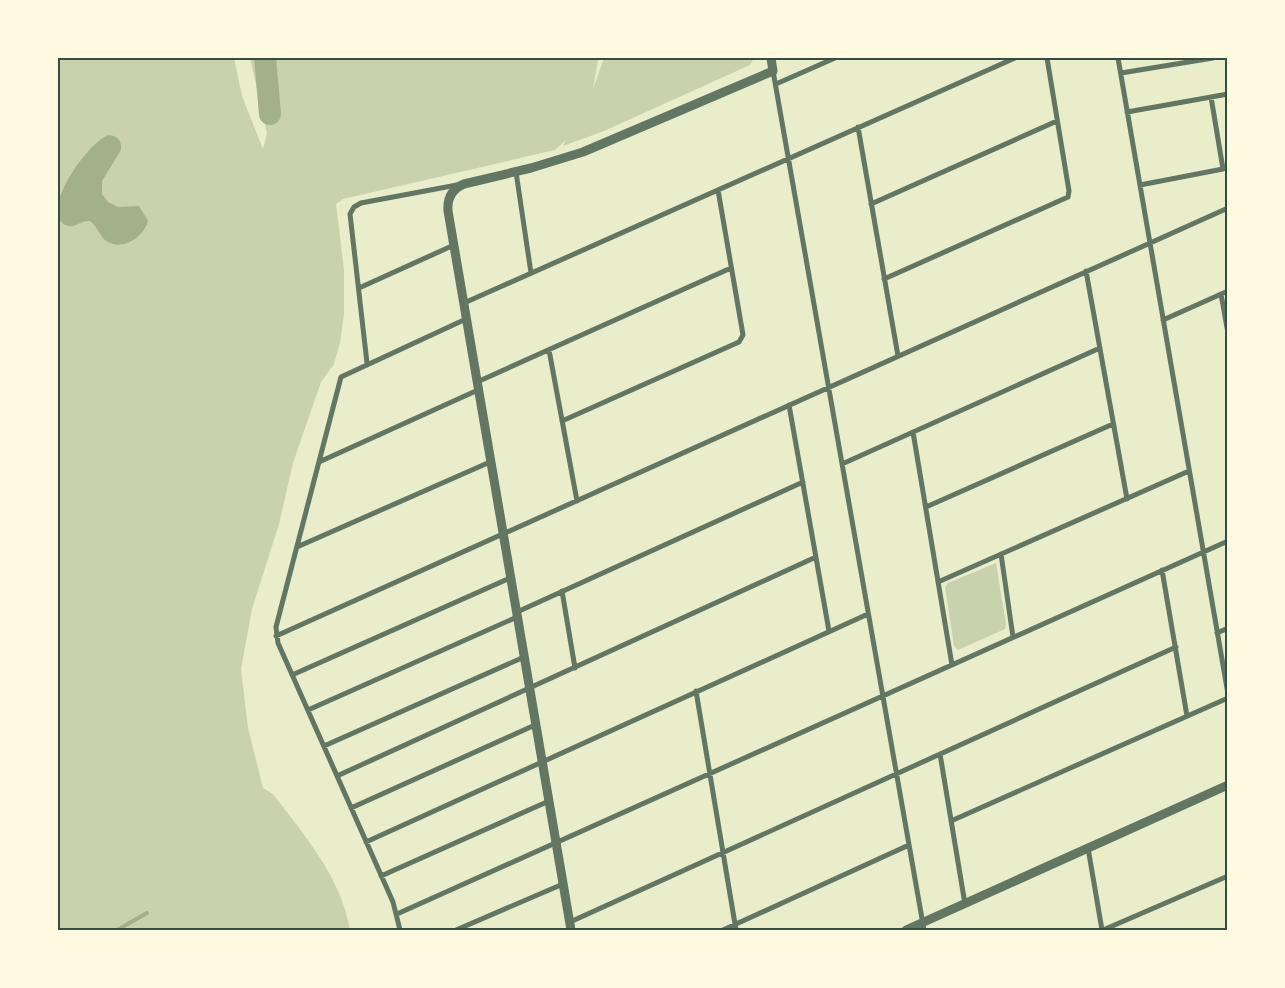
<svg xmlns="http://www.w3.org/2000/svg" width="1285" height="988" viewBox="0 0 1285 988" font-family="'Source Sans 3',sans-serif">
	<style>
		.green { fill: #cad2ad }
		.water { fill: #a3b18a }
		.lines { fill: none; stroke-linecap: round; stroke-linejoin: round }
		.stream { stroke: #a3b18a; stroke-width: 4 }
		.river { stroke: #a3b18a; stroke-width: 22 }
		.minor { stroke: #617663; stroke-width: 5 }
		.tertiary { stroke: #617663; stroke-width: 9 }
		.neatline { fill: none; stroke: #344e41; stroke-width: 2 }
	</style>
	<rect width="100%" height="100%" fill="#e9edc9"/>
	<path class="green" d="M 58,58 L 234,58 L 242,96 L 263,149 L 267,133 L 250,58 L 602,58 L 598,60 L 593,89 L 604,58 L 754,58 L 750,65 L 604,131 L 563,146 L 566,140 L 555,150 L 343,199 L 336,204 L 344,270 L 344,314 L 340,343 L 334,364 L 321,382 L 293,463 L 279,524 L 252,609 L 241,669 L 248,728 L 263,788 L 273,794 C 305,836 341,877 350,930 L 58,930 Z
		M 996,563 L 1006,624 L 1005,629 L 958,650 L 954,646 L 945,587 L 948,583 Z"/>
	<path class="water" d="M 109,135 C 118,136 122,141 121,150 L 102,181 L 102,194 L 108,202 L 118,207 L 139,206 L 148,221 C 144,236 124,251 108,242 C 100,238 98,227 90,221 C 82,220 74,228 68,226 C 35,215 90,139 109,135 Z"/>
	<g class="lines">
		<path class="stream" d="M 117,930 L 147,913"/>
		<path class="river" d="M 265,58 L 270,114"/>
		<path class="minor" d="M 1118,58 L 1228,694
			M 773,71 L 924,930
			M 1121,73 L 1213,58
			M 776,84 L 835,58
			M 1127,112 L 1228,94
			M 858,127 L 898,356
			M 516,172 L 531,273
			M 1140,185 L 1223,169 L 1211,97
			M 871,204 L 1057,121
			M 1086,271 L 1127,499
			M 884,279 L 1068,197 L 1069,191 L 1047,58
			M 359,288 L 454,245
			M 1221,294 L 1228,333
			M 464,303 L 1015,58
			M 1163,320 L 1228,291
			M 549,350 L 577,501
			M 367,363 L 350,214 L 354,207 L 361,203 L 457,185
			M 477,382 L 731,268
			M 789,405 L 829,631
			M 562,421 L 739,342 L 743,335 L 718,190
			M 913,432 L 952,665
			M 319,462 L 478,390
			M 842,464 L 1100,348
			M 926,507 L 1113,424
			M 297,547 L 490,462
			M 1001,554 L 1013,637
			M 1162,570 L 1187,716
			M 938,582 L 1189,471
			M 562,591 L 575,668
			M 517,612 L 803,482
			M 1217,633 L 1228,628
			M 276,636 L 1228,208
			M 292,675 L 510,578
			M 696,691 L 736,930
			M 308,710 L 517,617
			M 324,746 L 524,657
			M 940,754 L 965,904
			M 337,776 L 816,557
			M 351,808 L 535,725
			M 951,821 L 1228,698
			M 366,842 L 868,614
			M 1088,848 L 1102,930
			M 381,876 L 549,801
			M 397,914 L 1228,541
			M 570,922 L 1176,647
			M 400,930 L 393,902 L 278,643 L 276,627 L 341,377 L 466,319
			M 456,930 L 563,884
			M 723,930 L 909,845
			M 1103,930 L 1228,876"/>
		<path class="tertiary" d="M 571,930 L 448,211 C 447,198 452,189 464,184 L 531,168 L 583,152 L 773,71 L 771,58
			M 906,930 L 1228,785"/>
	</g>
	<rect width="1285" height="988" fill="none" stroke="#fefae0" stroke-width="118"/>
	<rect x="59" y="59" width="1167" height="870" class="neatline"/>
</svg>
